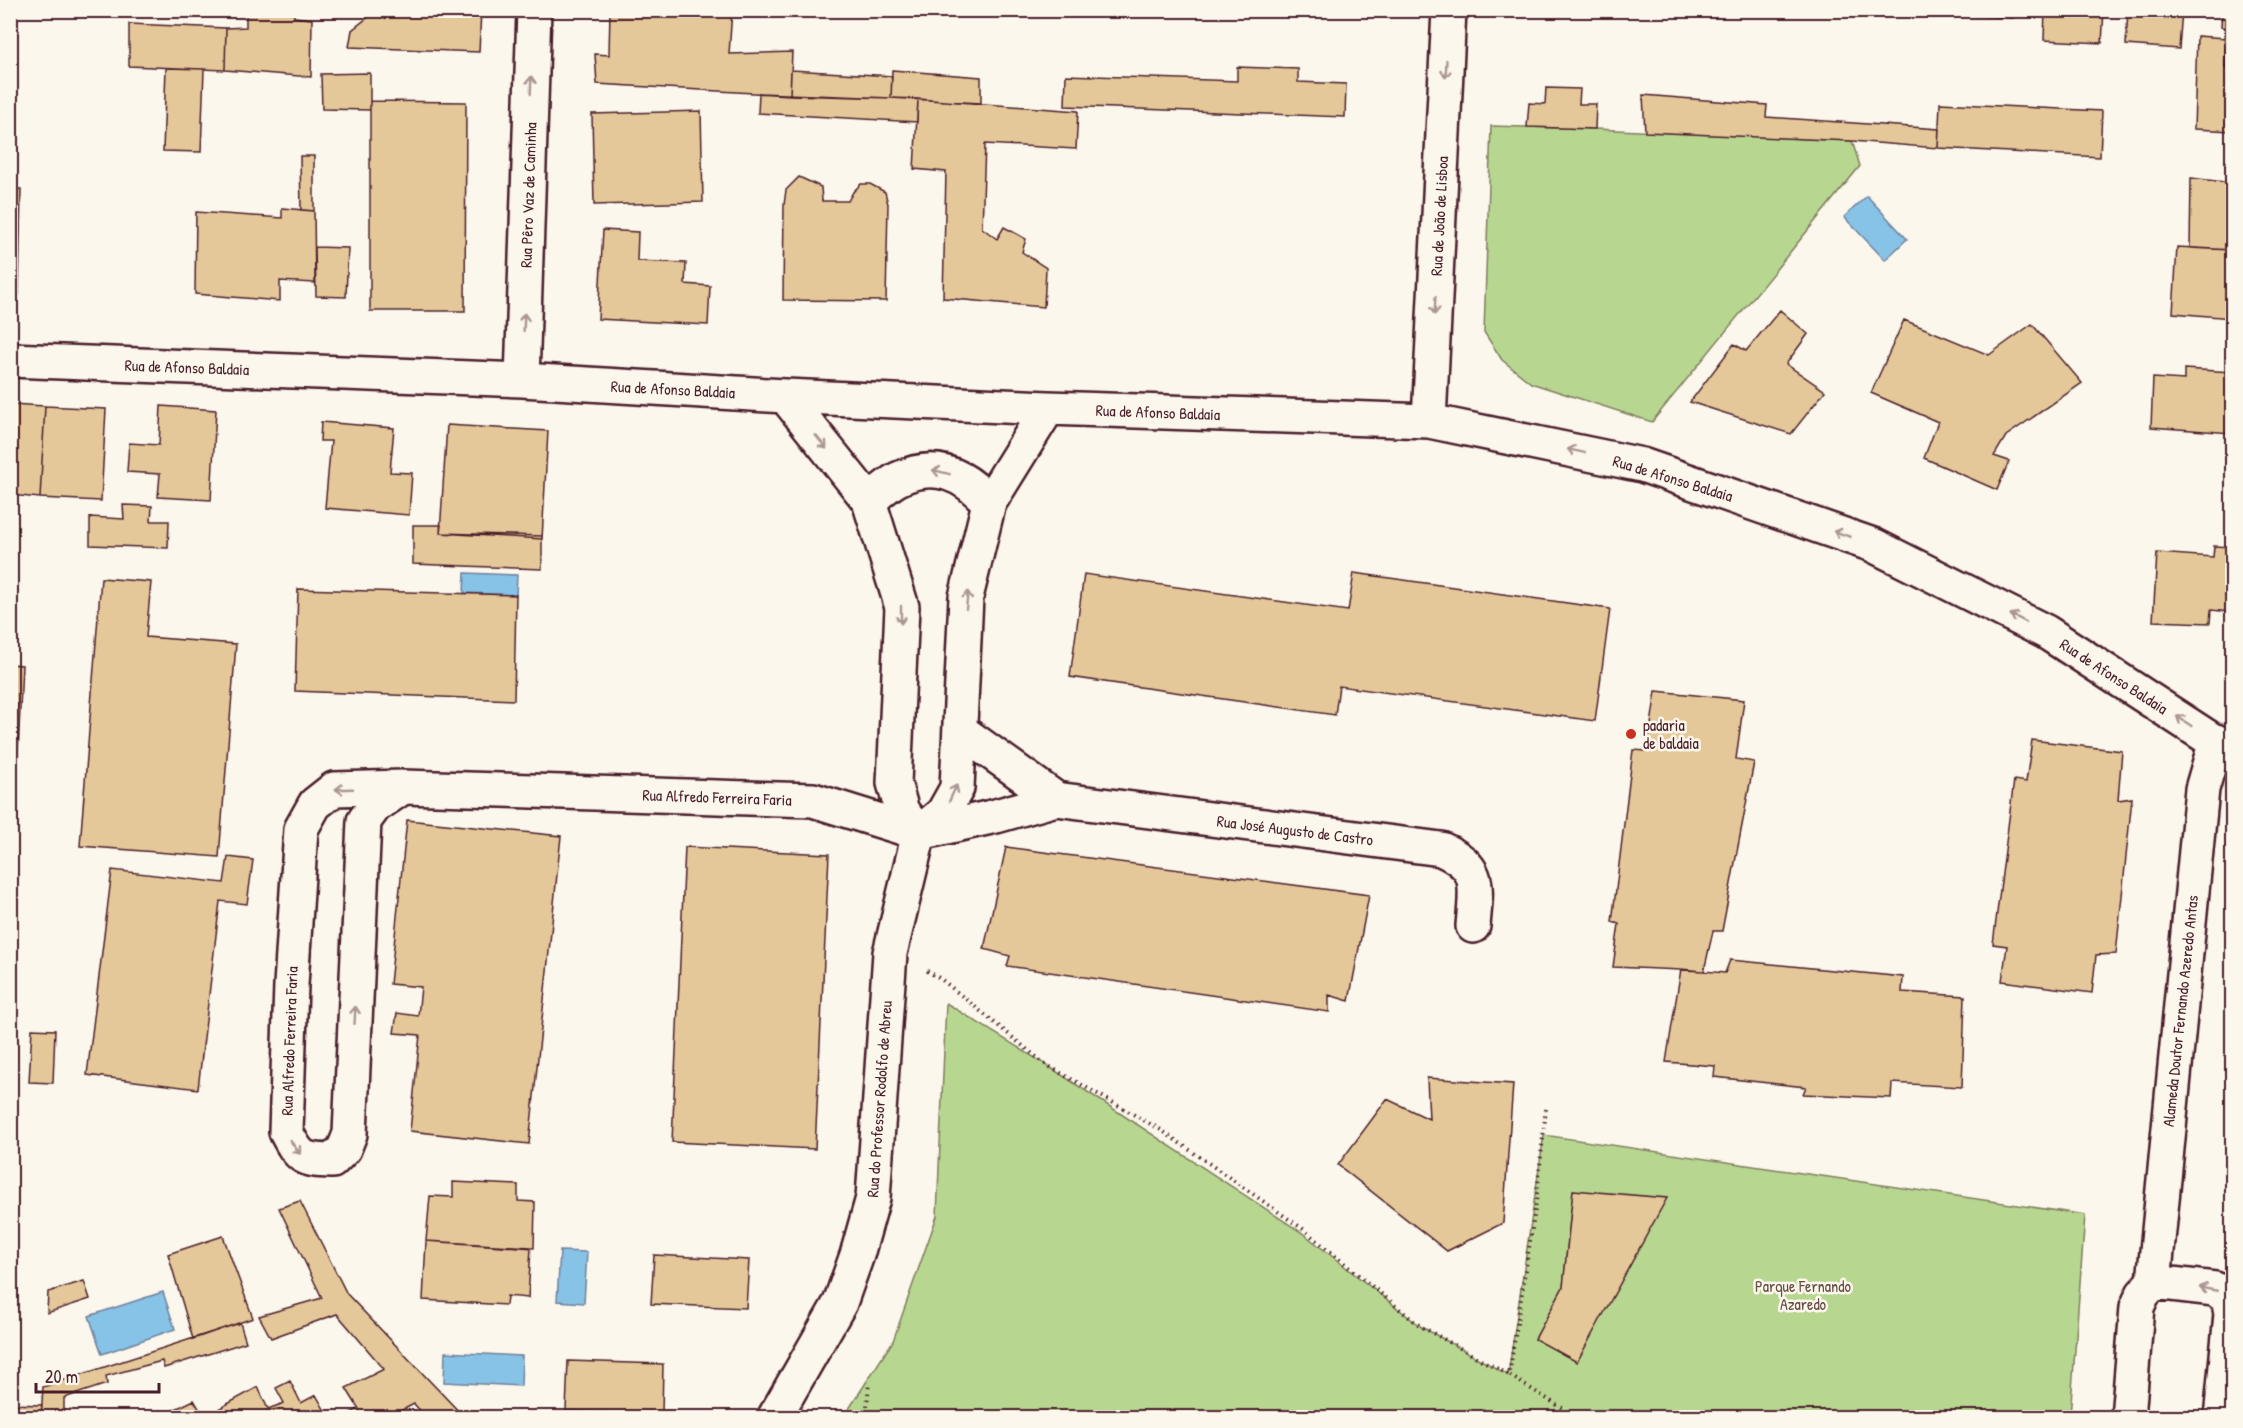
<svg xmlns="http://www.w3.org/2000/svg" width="2243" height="1428" viewBox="0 0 2243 1428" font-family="'Patrick Hand',sans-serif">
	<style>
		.green { fill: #b7d790; stroke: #807b5e; stroke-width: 1.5; fill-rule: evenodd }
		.water { fill: #87c3e7; stroke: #6f819c; stroke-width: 1.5 }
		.building { fill: #e5c899; stroke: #4a1f2b; stroke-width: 1.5 }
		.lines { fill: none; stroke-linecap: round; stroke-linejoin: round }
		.minor-casing { stroke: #4a1f2b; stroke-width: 38 }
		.path { stroke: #4a1f2b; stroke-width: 4; stroke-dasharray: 1.5 4.5; stroke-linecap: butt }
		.minor { stroke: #fbf7ec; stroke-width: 33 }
		.oneway { stroke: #ab9695 }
		.poi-dot { fill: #c8321e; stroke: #fbf7ec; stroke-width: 2 }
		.labels { text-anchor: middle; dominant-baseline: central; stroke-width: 5; stroke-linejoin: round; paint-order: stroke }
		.street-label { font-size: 16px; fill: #4a1f2b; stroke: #fbf7ec }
		.poi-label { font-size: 16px; fill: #4a1f2b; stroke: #fbf7ec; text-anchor: start }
		.park-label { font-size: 16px; fill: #654d44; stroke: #fbf7ec }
	</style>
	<rect width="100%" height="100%" fill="#fbf7ec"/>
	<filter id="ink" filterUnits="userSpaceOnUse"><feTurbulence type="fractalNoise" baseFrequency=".0167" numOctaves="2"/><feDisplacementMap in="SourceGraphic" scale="12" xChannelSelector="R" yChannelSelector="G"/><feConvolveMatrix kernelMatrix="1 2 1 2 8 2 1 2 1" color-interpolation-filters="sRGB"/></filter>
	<g filter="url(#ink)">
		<path class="green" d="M 1491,126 L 1595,129 L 1852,141 L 1860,166 L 1652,422 L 1531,383 L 1502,360 L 1484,332 Z
			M 946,1003 L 1045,1064 L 1304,1234 L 1420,1326 L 1508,1375 L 1544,1135 L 2085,1215 L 2070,1417 L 843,1418 L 893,1341 L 937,1216 ZM 1573,1190 L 1577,1361 L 1535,1339 L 1563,1287 Z"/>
		<path class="water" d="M 1867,196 L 1907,239 L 1885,260 L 1844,217 Z
			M 465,573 L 517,575 L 516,595 L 464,593 Z
			M 560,1251 L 587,1252 L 584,1303 L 557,1301 Z
			M 163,1292 L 175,1329 L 102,1354 L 89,1316 Z
			M 445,1352 L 522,1356 L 521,1386 L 444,1382 Z"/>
		<path class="building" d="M 246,10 L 294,10 L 294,17 L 312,19 L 311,77 L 225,70 L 226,28 L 246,27 Z
			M 384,10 L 481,10 L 479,52 L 349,47 L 352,30 L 376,11 Z
			M 610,10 L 732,10 L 729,54 L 792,52 L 790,95 L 597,84 L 595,54 L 609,55 Z
			M 1962,10 L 2013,10 L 2013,18 L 1962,15 Z
			M 2045,10 L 2104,10 L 2102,43 L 2044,40 Z
			M 2128,10 L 2182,10 L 2179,49 L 2126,45 Z
			M 2222,10 L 2232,10 L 2232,28 L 2221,27 Z
			M 129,24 L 226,28 L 225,70 L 129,66 Z
			M 2197,36 L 2226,38 L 2225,67 L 2232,68 L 2232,131 L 2194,129 Z
			M 1237,67 L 1298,69 L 1298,82 L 1346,84 L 1345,117 L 1065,106 L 1066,75 L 1237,81 Z
			M 166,68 L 204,69 L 201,152 L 163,151 Z
			M 791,70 L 892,76 L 891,98 L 790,95 Z
			M 892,70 L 981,77 L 981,103 L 891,98 Z
			M 370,73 L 370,110 L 322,109 L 321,74 Z
			M 1546,88 L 1580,89 L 1579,104 L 1596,104 L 1595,129 L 1527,127 L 1529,103 L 1545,104 Z
			M 759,93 L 918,99 L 917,122 L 758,113 Z
			M 1643,95 L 1767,105 L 1766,117 L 1939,129 L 1938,148 L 1852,141 L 1645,132 Z
			M 918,99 L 1078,111 L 1076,149 L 985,144 L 982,228 L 997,239 L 1004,227 L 1026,239 L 1022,252 L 1046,268 L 1044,307 L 943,298 L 946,172 L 914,169 Z
			M 370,101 L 466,102 L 465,311 L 370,311 Z
			M 1940,103 L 2102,111 L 2100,157 L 1938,148 Z
			M 701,111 L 703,202 L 594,205 L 592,114 Z
			M 300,156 L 314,156 L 314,211 L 301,210 Z
			M 799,177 L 821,187 L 822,201 L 848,201 L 853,192 L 861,184 L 870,184 L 885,192 L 888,204 L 886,301 L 783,300 L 784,205 L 786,190 Z
			M 2191,178 L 2232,183 L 2232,250 L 2190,248 Z
			M 10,189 L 21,189 L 19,295 L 10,294 Z
			M 282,208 L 314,211 L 315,283 L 280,281 L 280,301 L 195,294 L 196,212 L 282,218 Z
			M 603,230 L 638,232 L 637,261 L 686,263 L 685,284 L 710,286 L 708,325 L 598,319 Z
			M 315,247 L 348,248 L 346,297 L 316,296 Z
			M 2177,247 L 2232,250 L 2232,318 L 2173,313 Z
			M 1780,310 L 1808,334 L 1786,364 L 1825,391 L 1791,434 L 1690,402 L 1734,344 L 1746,351 Z
			M 1904,320 L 1989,355 L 2032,324 L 2082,383 L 2006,436 L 1994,456 L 2009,461 L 1997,490 L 1924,458 L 1938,422 L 1871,393 Z
			M 2184,369 L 2232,372 L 2232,433 L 2151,427 L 2153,378 L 2184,380 Z
			M 10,404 L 45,406 L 40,498 L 10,495 Z
			M 45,406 L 106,409 L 101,501 L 40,498 Z
			M 161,406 L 216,410 L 211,500 L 158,497 L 160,474 L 127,472 L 129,443 L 159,445 Z
			M 321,422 L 394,428 L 390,472 L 412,473 L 409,515 L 325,508 L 331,441 L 320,441 Z
			M 447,425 L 548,431 L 542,539 L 440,533 Z
			M 123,505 L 152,506 L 151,521 L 169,521 L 168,548 L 90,545 L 90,517 L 124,519 Z
			M 413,525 L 441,525 L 440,533 L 542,536 L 542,569 L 413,564 Z
			M 2214,546 L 2232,547 L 2232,612 L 2211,610 L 2210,623 L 2153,621 L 2157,553 L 2213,557 Z
			M 1354,573 L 1610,609 L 1595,721 L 1339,686 L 1335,715 L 1070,677 L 1084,574 L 1348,611 Z
			M 101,578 L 151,582 L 146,637 L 236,644 L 219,857 L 80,846 Z
			M 298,589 L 516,595 L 514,700 L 295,691 Z
			M 10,664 L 22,665 L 12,883 L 10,883 Z
			M 1656,691 L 1744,700 L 1736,759 L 1754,762 L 1722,931 L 1713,931 L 1704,971 L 1613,967 L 1619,924 L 1612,922 L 1633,750 L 1647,751 Z
			M 2032,740 L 2122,751 L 2118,800 L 2132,798 L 2116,954 L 2096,955 L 2092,993 L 2002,981 L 2007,946 L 1993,944 L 2014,780 L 2026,782 Z
			M 407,820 L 561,836 L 529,1144 L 410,1131 L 420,1035 L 394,1033 L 397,1013 L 418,1016 L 421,987 L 390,984 Z
			M 685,847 L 829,854 L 815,1149 L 672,1142 Z
			M 1006,847 L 1369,895 L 1349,1001 L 1329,995 L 1329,1012 L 1007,966 L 1010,956 L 984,949 Z
			M 228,857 L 253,860 L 247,904 L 220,901 L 198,1089 L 87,1075 L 112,870 L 224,883 Z
			M 1730,960 L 1903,977 L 1902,992 L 1965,996 L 1962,1087 L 1892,1083 L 1891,1098 L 1803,1094 L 1806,1087 L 1714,1077 L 1715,1066 L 1666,1062 L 1681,969 L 1725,973 Z
			M 32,1029 L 55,1030 L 53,1083 L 29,1082 Z
			M 1427,1078 L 1513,1084 L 1503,1223 L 1447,1251 L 1338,1165 L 1387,1099 L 1429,1119 Z
			M 453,1182 L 518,1185 L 518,1201 L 535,1202 L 534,1248 L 426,1241 L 430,1196 L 453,1197 Z
			M 1573,1190 L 1667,1198 L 1577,1362 L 1535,1339 L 1563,1287 Z
			M 300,1201 L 347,1294 L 465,1418 L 427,1418 L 414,1404 L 387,1418 L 340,1418 L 359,1409 L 346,1388 L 384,1369 L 337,1314 L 271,1338 L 259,1316 L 322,1298 L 279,1208 Z
			M 223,1236 L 253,1318 L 193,1339 L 168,1254 Z
			M 426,1241 L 531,1247 L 528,1298 L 507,1296 L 506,1305 L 423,1300 Z
			M 654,1255 L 749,1260 L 746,1308 L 651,1304 Z
			M 84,1281 L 90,1299 L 47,1313 L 48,1292 Z
			M 240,1323 L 246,1342 L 164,1368 L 162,1361 L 106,1376 L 107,1384 L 64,1398 L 64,1418 L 41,1418 L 43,1387 Z
			M 568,1361 L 663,1364 L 662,1414 L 566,1411 Z
			M 290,1381 L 301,1403 L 316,1395 L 329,1418 L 175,1418 L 171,1411 L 194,1400 L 204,1417 L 258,1387 L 268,1409 L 284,1403 L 276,1388 Z
			M 10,1404 L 42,1405 L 41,1418 L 10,1418 Z"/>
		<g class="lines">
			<defs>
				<path id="minor" d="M 10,360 L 522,380 L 785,396 L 1048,408 L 1429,421 L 1642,465 L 1873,545 L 2046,632 L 2232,753
					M 522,380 L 534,10
					M 785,396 L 869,501 L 902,607 L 894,783 L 902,811 L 919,833 L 943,813 L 957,788 L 966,597 L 989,503 L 1048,408
					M 1429,421 L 1449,10
					M 869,501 C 878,494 888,484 898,479 C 935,461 964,474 989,503
					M 961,731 L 1056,799
					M 403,787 L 375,806 L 364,821 L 350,1134 L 344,1149 L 332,1161 C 303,1160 300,1159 286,1132 L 291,985 L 301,829 L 315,804 L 334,789 L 403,787 L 813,800 L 919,833
					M 920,833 L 996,816 L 1056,799 L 1441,849 C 1483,867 1476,887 1473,926
					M 2154,1282 L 2202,789 L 2216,741
					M 774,1418 L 840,1303 L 857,1255 L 873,1198 L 890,953 L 919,833
					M 2128,1418 L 2137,1307 L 2143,1294 L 2154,1282 L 2215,1289 L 2228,1298 L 2231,1314 L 2221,1418"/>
			</defs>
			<use href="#minor" class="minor-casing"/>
			<path class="path" d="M 927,971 L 941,979 L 1045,1064 L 1161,1130 L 1303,1229 L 1420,1326 L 1509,1375
				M 1546,1109 L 1536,1203 L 1509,1375 L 1578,1418
				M 866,1418 L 869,1383"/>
			<use href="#minor" class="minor"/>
		</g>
		<defs><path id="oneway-shaft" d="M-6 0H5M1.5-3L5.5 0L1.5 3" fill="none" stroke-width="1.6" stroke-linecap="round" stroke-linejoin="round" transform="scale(1.5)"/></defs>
		<g class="oneway">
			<use href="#oneway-shaft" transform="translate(1446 69) rotate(93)"/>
			<use href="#oneway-shaft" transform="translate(531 85) rotate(-88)"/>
			<use href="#oneway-shaft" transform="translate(1435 306) rotate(93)"/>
			<use href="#oneway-shaft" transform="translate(524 322) rotate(-88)"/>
			<use href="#oneway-shaft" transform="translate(821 442) rotate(51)"/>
			<use href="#oneway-shaft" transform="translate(1576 451) rotate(-168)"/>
			<use href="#oneway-shaft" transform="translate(941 472) rotate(-166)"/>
			<use href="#oneway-shaft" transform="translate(1842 534) rotate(-161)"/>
			<use href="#oneway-shaft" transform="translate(967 600) rotate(-84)"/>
			<use href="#oneway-shaft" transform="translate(901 615) rotate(90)"/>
			<use href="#oneway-shaft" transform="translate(2018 618) rotate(-153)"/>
			<use href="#oneway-shaft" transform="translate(2184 721) rotate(-147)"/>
			<use href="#oneway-shaft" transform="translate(344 789) rotate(178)"/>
			<use href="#oneway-shaft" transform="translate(953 793) rotate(-65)"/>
			<use href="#oneway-shaft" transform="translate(355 1015) rotate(-87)"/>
			<use href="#oneway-shaft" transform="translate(295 1147) rotate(53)"/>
			<use href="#oneway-shaft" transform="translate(2208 1289) rotate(-169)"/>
		</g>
	</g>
	<circle class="poi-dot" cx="1631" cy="734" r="6"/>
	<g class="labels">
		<g class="street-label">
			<text transform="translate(528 195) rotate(-88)">Rua Pêro Vaz de Caminha</text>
			<text transform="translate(1439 216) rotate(-87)">Rua de João de Lisboa</text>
			<text transform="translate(187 367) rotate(2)">Rua de Afonso Baldaia</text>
			<text transform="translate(673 389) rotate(3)">Rua de Afonso Baldaia</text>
			<text transform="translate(1158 412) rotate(2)">Rua de Afonso Baldaia</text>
			<text transform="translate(1673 478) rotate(17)">Rua de Afonso Baldaia</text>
			<text transform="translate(2114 676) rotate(33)">Rua de Afonso Baldaia</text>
			<text transform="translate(717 797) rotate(2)">Rua Alfredo Ferreira Faria</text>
			<text transform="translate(1295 830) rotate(7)">Rua José Augusto de Castro</text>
			<text transform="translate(2180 1011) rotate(-84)">Alameda Doutor Fernando Azeredo Antas</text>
			<text transform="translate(289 1041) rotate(-88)">Rua Alfredo Ferreira Faria</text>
			<text transform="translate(879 1099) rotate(-86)">Rua do Professor Rodolfo de Abreu</text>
		</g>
		<g class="poi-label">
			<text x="1643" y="725">padaria<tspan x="1643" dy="18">de baldaia</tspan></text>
		</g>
		<g class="park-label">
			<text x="1803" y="1286">Parque Fernando<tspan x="1803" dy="18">Azaredo</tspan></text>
		</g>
	</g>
	<rect width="2243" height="1428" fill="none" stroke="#fbf7ec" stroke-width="36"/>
	<rect x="18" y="18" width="2207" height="1392" fill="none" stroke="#4a1f2b" stroke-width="2" filter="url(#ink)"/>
	<path d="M36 1383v9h123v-9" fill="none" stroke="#4a1f2b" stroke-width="3"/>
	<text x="45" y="1383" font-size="18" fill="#4a1f2b" stroke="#fbf7ec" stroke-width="4.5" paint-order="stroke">20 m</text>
</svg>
